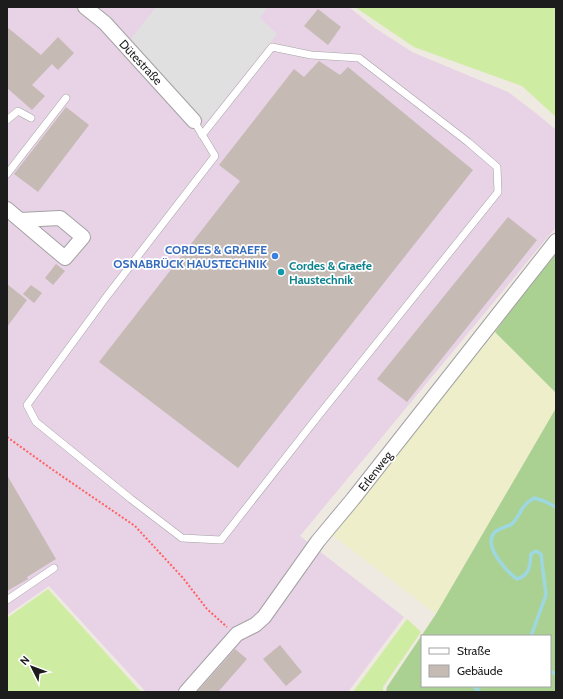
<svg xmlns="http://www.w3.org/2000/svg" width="563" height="699" viewBox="0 0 563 699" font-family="Cabin,sans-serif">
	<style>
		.industrial { fill: #e8d2e6 }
		.farmland { fill: #efeeca }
		.grass { fill: #cfeda2 }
		.forest { fill: #abd192; fill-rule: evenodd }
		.parking { fill: #e0e0e0 }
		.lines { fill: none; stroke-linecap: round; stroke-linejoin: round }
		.stream { stroke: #9dd8e0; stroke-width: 3.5 }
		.building { fill: #c6bab4 }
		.lane-casing { stroke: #a3a3a3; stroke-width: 8 }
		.street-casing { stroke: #a3a3a3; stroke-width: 16 }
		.path { stroke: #ff6161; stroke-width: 2; stroke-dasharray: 2 2; stroke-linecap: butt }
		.lane { stroke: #fff; stroke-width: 7 }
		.street { stroke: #fff; stroke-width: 14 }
		.shop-dot { fill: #3f7fe0; stroke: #fff; stroke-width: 1.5 }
		.culture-dot { fill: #0f9aa8; stroke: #fff; stroke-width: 1.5 }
		.labels { text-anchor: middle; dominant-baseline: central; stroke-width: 3.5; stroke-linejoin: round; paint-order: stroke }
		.street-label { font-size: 12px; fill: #1c1c1c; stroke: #fff }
		.shop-label { font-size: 12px; font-weight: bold; fill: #366cbe; stroke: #fff; text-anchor: end }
		.culture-label { font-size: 12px; font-weight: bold; fill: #0d838f; stroke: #fff; text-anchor: start }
	</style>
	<rect width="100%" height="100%" fill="#eee9e1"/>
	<path class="industrial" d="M 7,7 L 349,7 L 375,28 L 412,52 L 508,92 L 537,114 L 556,130 L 556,227 L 300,536 L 404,617 L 348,692 L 146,692 L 49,586 L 7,615 Z"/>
	<path class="farmland" d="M 495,332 L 556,393 L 556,408 L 436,614 L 331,534 Z"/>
	<path class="grass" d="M 355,7 L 556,7 L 556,117 L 522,86 L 414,47 Z
		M 48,589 L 141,692 L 7,692 L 7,618 Z
		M 407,619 L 421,632 L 383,687 L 383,692 L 353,692 Z"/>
	<path class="forest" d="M 556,250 L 556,393 L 495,332 Z
		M 556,408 L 556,692 L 386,692 L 387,687 L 436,614 ZM 422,636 L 550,636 L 550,686 L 422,686 Z"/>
	<path class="parking" d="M 156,7 L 263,7 L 266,10 L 260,18 L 277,34 L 206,122 L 131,39 Z"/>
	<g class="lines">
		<path class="stream" d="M 531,636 L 546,595 L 541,554 L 536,551 L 531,554 C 530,566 530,575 517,579 C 507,572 483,546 494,533 C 499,527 508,528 513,523 C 522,513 520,506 534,498 L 544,501 L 556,507
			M 550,671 L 556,674
			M 473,686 L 480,692"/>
	</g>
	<path class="building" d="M 318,9 L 341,27 L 328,45 L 304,26 Z
		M 7,27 L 41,55 L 58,37 L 74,53 L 58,70 L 52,64 L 32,85 L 45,96 L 32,110 L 7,88 Z
		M 319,61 L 340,75 L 348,67 L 473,170 L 238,468 L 99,362 L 240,181 L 219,165 L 294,69 L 304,77 Z
		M 66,107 L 89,125 L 38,192 L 14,174 Z
		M 508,217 L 537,240 L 407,402 L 377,379 Z
		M 56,264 L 65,271 L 53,285 L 45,278 Z
		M 7,284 L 27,300 L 7,327 Z
		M 31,285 L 42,293 L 34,303 L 23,294 Z
		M 7,475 L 56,559 L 27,577 L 28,579 L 7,591 Z
		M 280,645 L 302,672 L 286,686 L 263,659 Z
		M 235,649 L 247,659 L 218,692 L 197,692 Z"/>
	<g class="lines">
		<defs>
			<path id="lane" d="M 7,120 L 18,111 L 31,118
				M 194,121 C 201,133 208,144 215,156 L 107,296 L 27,405 L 36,422 L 131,499 L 182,538 L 221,540 L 319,415 L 498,192 L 497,167 L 468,142 L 359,58 L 311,55 L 272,47 L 202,135
				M 7,174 L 66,98
				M 7,600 L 54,568"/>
			<path id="street" d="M 85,7 L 105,23 L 194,121
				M 7,209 L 65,258 L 83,237 L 60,218 L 20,220
				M 186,692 L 237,634 L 255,625 L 264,617 L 318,541 L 353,499 L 556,241"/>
		</defs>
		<use href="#lane" class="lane-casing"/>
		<use href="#street" class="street-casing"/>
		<path class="path" d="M 7,437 L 53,470 L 135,526 L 183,578 L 207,609 L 227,627"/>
		<use href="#lane" class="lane"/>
		<use href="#street" class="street"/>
	</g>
	<circle class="shop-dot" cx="275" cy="256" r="4"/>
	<circle class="culture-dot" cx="281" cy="272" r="4"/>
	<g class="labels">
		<g class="street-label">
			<text transform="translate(141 62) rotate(47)">Dütestraße</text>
			<text transform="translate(375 471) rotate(-52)">Erlenweg</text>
		</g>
		<g class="shop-label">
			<text x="267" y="249">CORDES &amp; GRAEFE<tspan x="267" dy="14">OSNABRÜCK HAUSTECHNIK</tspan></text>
		</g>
		<g class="culture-label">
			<text x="289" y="265">Cordes &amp; Graefe<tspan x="289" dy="14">Haustechnik</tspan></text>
		</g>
	</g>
	<rect width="563" height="699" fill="none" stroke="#1c1c1c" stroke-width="16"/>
	<rect x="421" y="635" width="130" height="52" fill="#ffffff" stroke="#a4a4a4"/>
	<rect x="429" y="648" width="20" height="6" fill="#ffffff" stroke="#a4a4a4"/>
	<text x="457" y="655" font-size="12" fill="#1c1c1c">Straße</text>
	<rect x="429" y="665" width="20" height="12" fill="#c6bab4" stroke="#a4a4a4"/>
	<text x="457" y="675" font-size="12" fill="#1c1c1c">Gebäude</text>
	<g transform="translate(32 667) rotate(312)" stroke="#ffffff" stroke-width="3" paint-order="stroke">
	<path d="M0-3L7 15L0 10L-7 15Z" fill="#1c1c1c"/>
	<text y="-6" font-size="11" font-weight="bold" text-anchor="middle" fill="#1c1c1c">N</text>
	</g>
</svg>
